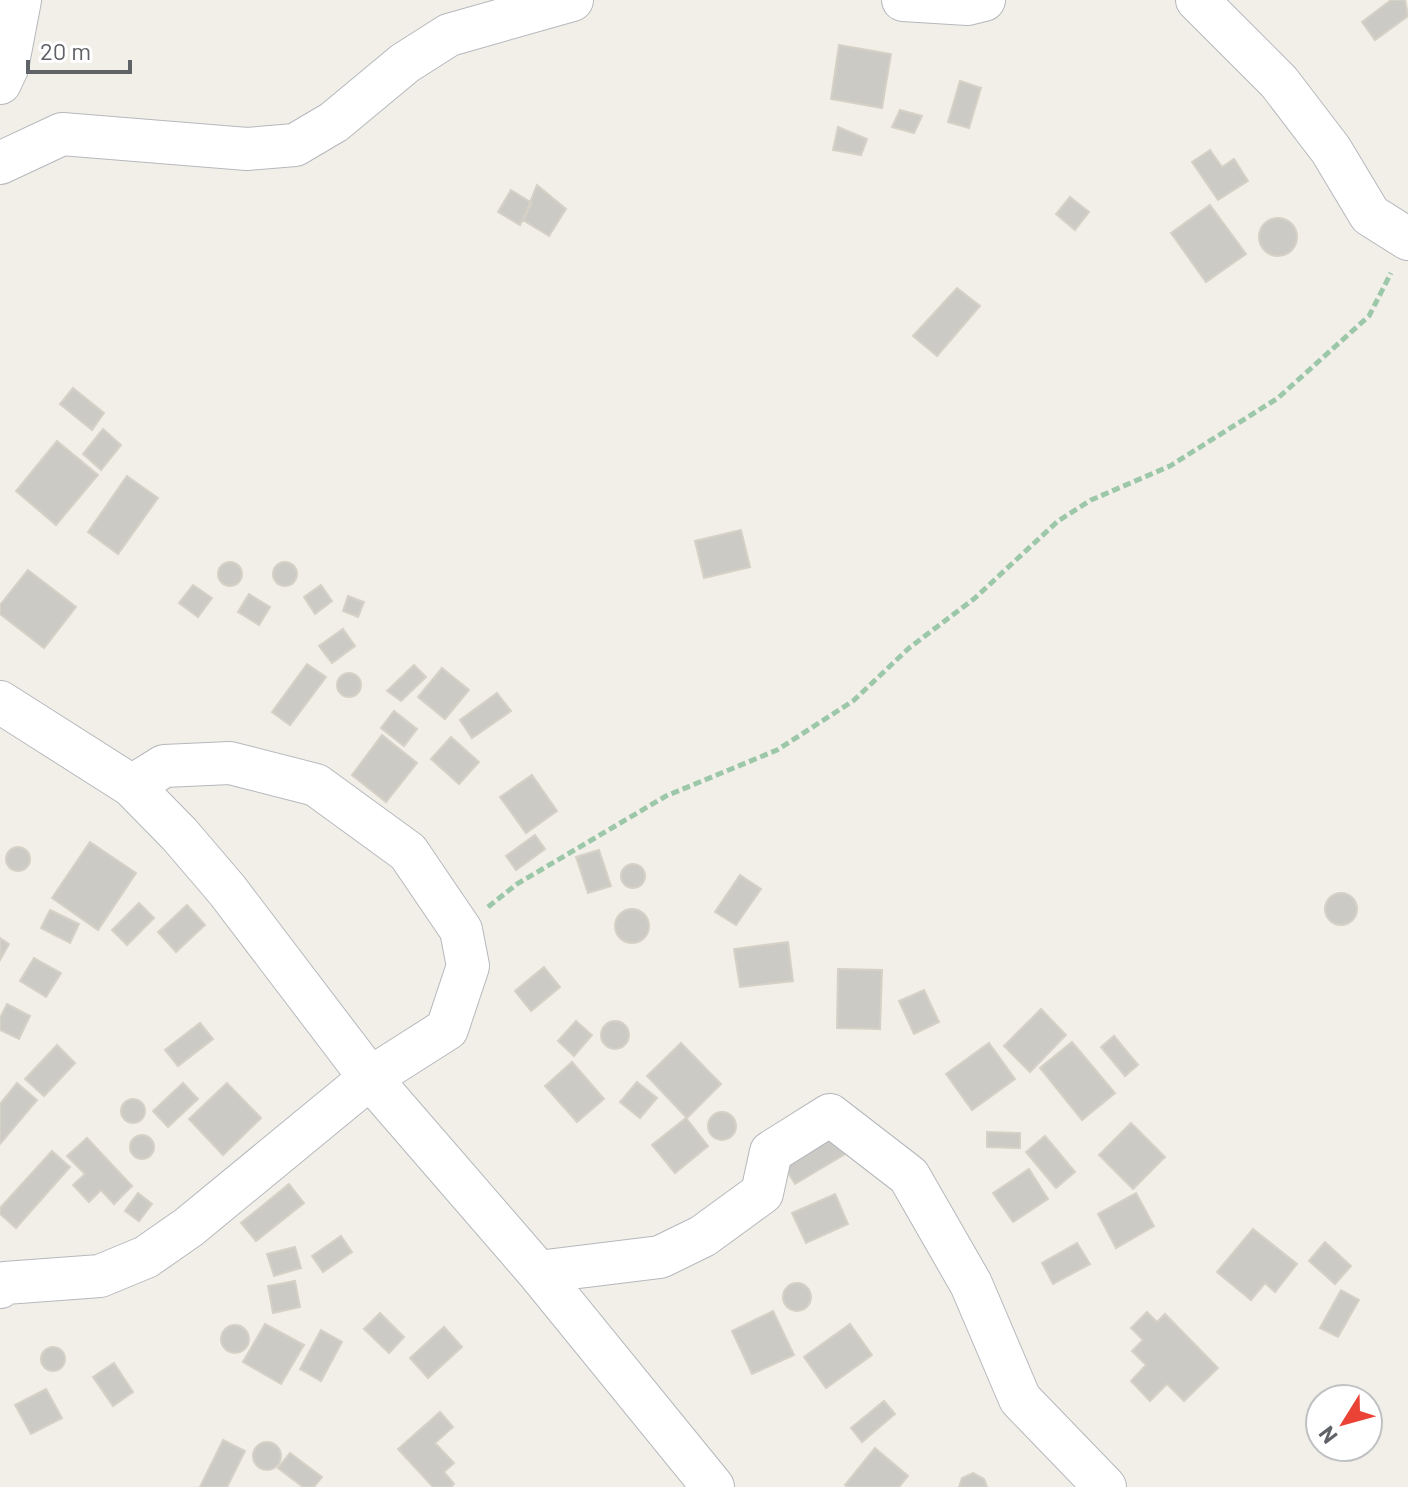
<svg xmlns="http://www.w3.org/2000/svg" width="1408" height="1487" viewBox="0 0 1408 1487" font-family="Barlow,sans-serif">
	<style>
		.building { fill: #cccac5; stroke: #d6d1c6; stroke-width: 2 }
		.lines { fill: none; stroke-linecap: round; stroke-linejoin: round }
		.minor-casing { stroke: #b5b8bc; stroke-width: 44 }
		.path { stroke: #9cc7a9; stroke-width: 5; stroke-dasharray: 8 4; stroke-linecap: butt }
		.minor { stroke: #fff; stroke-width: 42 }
	</style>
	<rect width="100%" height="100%" fill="#f1efe8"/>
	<path class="building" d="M 1391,0 L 1405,0 L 1408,16 L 1375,40 L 1362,22 Z
		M 839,45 L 891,54 L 882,108 L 831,99 Z
		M 960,81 L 981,88 L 969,128 L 948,122 Z
		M 900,110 L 922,116 L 914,133 L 892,127 Z
		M 838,127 L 867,139 L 861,155 L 833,150 Z
		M 1210,150 L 1222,167 L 1234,159 L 1248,181 L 1218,200 L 1192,162 Z
		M 537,185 L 566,209 L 549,236 L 523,220 Z
		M 511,190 L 532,203 L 520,225 L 498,212 Z
		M 1070,197 L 1089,212 L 1075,230 L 1056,214 Z
		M 1210,205 L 1246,254 L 1206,282 L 1171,233 Z
		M1259 237a19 19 0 1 1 38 0a19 19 0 1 1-38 0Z
		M 957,288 L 980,306 L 937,356 L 913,336 Z
		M 73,388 L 104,413 L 92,430 L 60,404 Z
		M 103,429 L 121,445 L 101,470 L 83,454 Z
		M 57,441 L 98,475 L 56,525 L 16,491 Z
		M 127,476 L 158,498 L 118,554 L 88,532 Z
		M 741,530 L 750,567 L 704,578 L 695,541 Z
		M273 574a12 12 0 1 1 24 0a12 12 0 1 1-24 0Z
		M218 574a12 12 0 1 1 24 0a12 12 0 1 1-24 0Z
		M 28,570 L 76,607 L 44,648 L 0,614 L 0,605 Z
		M 193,585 L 212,598 L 198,617 L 179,603 Z
		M 321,585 L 332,601 L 315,614 L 304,597 Z
		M 249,594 L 270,607 L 259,625 L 238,612 Z
		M 348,596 L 364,602 L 358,617 L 343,611 Z
		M 343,629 L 355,646 L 332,663 L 319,646 Z
		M 307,664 L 326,677 L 290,725 L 272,712 Z
		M 414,665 L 426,677 L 401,701 L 387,691 Z
		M 442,668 L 469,690 L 445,719 L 418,697 Z
		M337 685a12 12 0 1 1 24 0a12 12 0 1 1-24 0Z
		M 497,693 L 511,711 L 472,738 L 460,720 Z
		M 394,711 L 417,729 L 404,746 L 381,728 Z
		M 382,735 L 417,763 L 386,802 L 352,775 Z
		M 451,737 L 479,762 L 459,784 L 431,759 Z
		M 532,775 L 557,811 L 526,833 L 500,797 Z
		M 535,835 L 545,849 L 516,870 L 506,856 Z
		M 90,842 L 136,873 L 98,930 L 52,898 Z
		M6 859a12 12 0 1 1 24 0a12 12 0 1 1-24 0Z
		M 599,850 L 611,886 L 588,893 L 576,857 Z
		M621 876a12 12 0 1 1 24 0a12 12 0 1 1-24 0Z
		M 740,875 L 761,889 L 736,925 L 715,912 Z
		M1325 909a16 16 0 1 1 32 0a16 16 0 1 1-32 0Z
		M 139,903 L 154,918 L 127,945 L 112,930 Z
		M 187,905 L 205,925 L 176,952 L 158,932 Z
		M615 926a17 17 0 1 1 34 0a17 17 0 1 1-34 0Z
		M 50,910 L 79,924 L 70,943 L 41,928 Z
		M 0,938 L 9,944 L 0,960 Z
		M 788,942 L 793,981 L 740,987 L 734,949 Z
		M 34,958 L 61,973 L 46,997 L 20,981 Z
		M 544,967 L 560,987 L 531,1011 L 515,991 Z
		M 838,969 L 882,970 L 880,1029 L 837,1028 Z
		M 924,990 L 939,1022 L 914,1034 L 899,1001 Z
		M 7,1004 L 30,1016 L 19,1039 L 0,1030 L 0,1018 Z
		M 1041,1009 L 1066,1035 L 1030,1072 L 1004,1046 Z
		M601 1035a14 14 0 1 1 28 0a14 14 0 1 1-28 0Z
		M 576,1021 L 592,1035 L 574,1056 L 558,1041 Z
		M 200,1023 L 213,1039 L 178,1066 L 165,1050 Z
		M 1114,1036 L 1138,1065 L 1125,1076 L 1101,1047 Z
		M 1072,1042 L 1115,1093 L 1082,1120 L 1040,1068 Z
		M 681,1043 L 721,1084 L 687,1118 L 647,1076 Z
		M 989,1043 L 1015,1079 L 972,1110 L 946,1074 Z
		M 57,1045 L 75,1063 L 44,1096 L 25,1079 Z
		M 572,1062 L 604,1099 L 577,1122 L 545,1086 Z
		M 637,1082 L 657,1098 L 640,1118 L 620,1102 Z
		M 17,1083 L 37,1100 L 0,1144 L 0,1104 Z
		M 183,1083 L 198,1099 L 168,1127 L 153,1111 Z
		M 227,1083 L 261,1118 L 223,1155 L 189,1119 Z
		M121 1111a12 12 0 1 1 24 0a12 12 0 1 1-24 0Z
		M708 1126a14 14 0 1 1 28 0a14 14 0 1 1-28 0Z
		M 686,1118 L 708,1146 L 675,1173 L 652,1145 Z
		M 1131,1123 L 1165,1157 L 1133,1189 L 1099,1155 Z
		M 830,1126 L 847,1153 L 795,1184 L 779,1158 Z
		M 987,1132 L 1020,1133 L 1020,1148 L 987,1147 Z
		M130 1147a12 12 0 1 1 24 0a12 12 0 1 1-24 0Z
		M 1045,1136 L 1075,1172 L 1056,1188 L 1026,1152 Z
		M 87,1138 L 132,1186 L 114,1204 L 101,1190 L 89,1202 L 73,1185 L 85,1174 L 67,1156 Z
		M 52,1151 L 70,1167 L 16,1228 L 0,1214 L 0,1208 Z
		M 1029,1169 L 1048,1199 L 1013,1222 L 993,1193 Z
		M 289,1184 L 304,1203 L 256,1241 L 241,1223 Z
		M 138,1193 L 152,1204 L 139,1221 L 125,1211 Z
		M 1136,1193 L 1154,1226 L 1116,1248 L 1098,1214 Z
		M 835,1194 L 848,1224 L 806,1243 L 792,1213 Z
		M 1253,1229 L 1297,1264 L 1275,1292 L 1265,1283 L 1251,1300 L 1217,1272 Z
		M 341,1236 L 352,1252 L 323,1272 L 312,1256 Z
		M 1325,1242 L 1351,1266 L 1335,1284 L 1309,1261 Z
		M 1077,1243 L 1090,1264 L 1053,1284 L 1042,1263 Z
		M 295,1247 L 301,1268 L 274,1276 L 267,1254 Z
		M 295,1281 L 300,1307 L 273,1313 L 268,1286 Z
		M783 1297a14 14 0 1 1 28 0a14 14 0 1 1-28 0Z
		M 1341,1290 L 1359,1300 L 1338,1337 L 1320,1328 Z
		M 773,1311 L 794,1355 L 752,1374 L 732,1331 Z
		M 1147,1312 L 1157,1322 L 1165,1314 L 1218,1368 L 1184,1401 L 1167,1384 L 1150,1401 L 1131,1381 L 1146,1365 L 1132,1351 L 1143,1340 L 1131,1328 Z
		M 380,1313 L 404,1337 L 389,1353 L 364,1329 Z
		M 265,1324 L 304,1345 L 281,1384 L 243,1362 Z
		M 850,1324 L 872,1355 L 826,1388 L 804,1357 Z
		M221 1339a14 14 0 1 1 28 0a14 14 0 1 1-28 0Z
		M 444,1327 L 462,1347 L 428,1378 L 410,1358 Z
		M 321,1330 L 342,1342 L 321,1381 L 300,1369 Z
		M41 1359a12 12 0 1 1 24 0a12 12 0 1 1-24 0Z
		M 114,1363 L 133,1392 L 113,1406 L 93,1377 Z
		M 46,1389 L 62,1418 L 31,1434 L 15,1405 Z
		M 884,1401 L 895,1414 L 862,1442 L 851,1428 Z
		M 440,1412 L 453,1427 L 435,1443 L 454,1463 L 444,1472 L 454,1484 L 451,1487 L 433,1487 L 398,1449 Z
		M 223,1440 L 245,1451 L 227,1487 L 200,1487 Z
		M253 1456a14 14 0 1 1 28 0a14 14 0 1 1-28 0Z
		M 875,1448 L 908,1476 L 899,1487 L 847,1487 L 845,1485 Z
		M 290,1453 L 322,1477 L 314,1487 L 303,1487 L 278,1468 Z
		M 973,1473 L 984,1479 L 987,1487 L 959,1487 L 962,1478 Z"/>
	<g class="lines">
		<defs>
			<path id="minor" d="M 903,0 L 968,4 L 984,0
				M 1197,0 L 1279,82 L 1331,150 L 1370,215 L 1408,239
				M 0,83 L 7,68 L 20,0
				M 0,163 L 62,134 L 247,149 L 295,145 L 334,122 L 405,63 L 449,35 L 572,0
				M 0,702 L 132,786 L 180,835 L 227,890 L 370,1078 L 538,1272 L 713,1487
				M 538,1272 L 660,1257 L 703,1236 L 762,1193 L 771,1152 L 830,1115 L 909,1176 L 971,1284 L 1020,1399 L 1105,1487
				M 0,1287 L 5,1283 L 100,1276 L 146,1257 L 189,1227 L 370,1078 L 447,1029 L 468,966 L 461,930 L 408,852 L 316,785 L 230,763 L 164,766 L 132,786"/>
		</defs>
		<use href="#minor" class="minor-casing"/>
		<path class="path" d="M 488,907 L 517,884 L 666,796 L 777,750 L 853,701 L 909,648 L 975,598 L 1058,521 L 1091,500 L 1170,466 L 1278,398 L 1369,316 L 1391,273"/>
		<use href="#minor" class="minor"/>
	</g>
	<g transform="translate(1344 1423) rotate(233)"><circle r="38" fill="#ffffff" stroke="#bfc1c3" stroke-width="2"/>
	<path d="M0-6L14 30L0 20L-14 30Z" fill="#ea4335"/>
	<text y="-12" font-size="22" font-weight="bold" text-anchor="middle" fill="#5f6368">N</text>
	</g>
	<path d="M28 60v12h102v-12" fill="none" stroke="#5f6368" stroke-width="4"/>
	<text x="40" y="60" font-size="24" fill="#5f6368" stroke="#ffffff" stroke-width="6" paint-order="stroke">20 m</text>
</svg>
